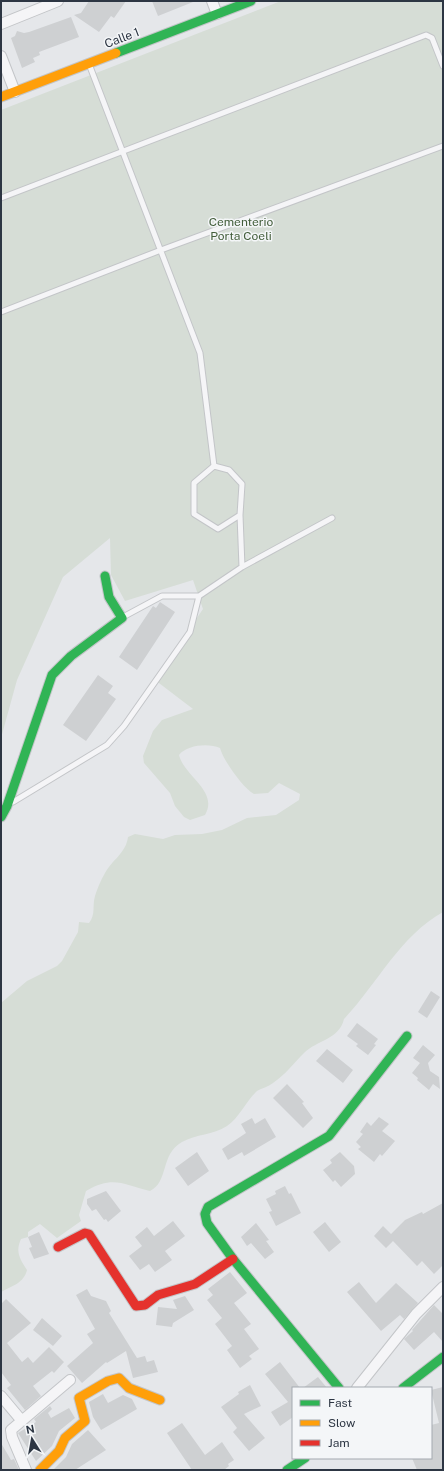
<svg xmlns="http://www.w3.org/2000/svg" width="444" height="1471" viewBox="0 0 444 1471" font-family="'Public Sans',sans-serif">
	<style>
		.green { fill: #d6ddd6 }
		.building { fill: #ced0d2 }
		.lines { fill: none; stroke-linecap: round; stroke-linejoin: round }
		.lane-casing { stroke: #c3c5c8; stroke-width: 7 }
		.street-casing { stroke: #c3c5c8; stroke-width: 12 }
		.fast-casing { stroke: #c3c5c8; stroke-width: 11 }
		.slow-casing { stroke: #c3c5c8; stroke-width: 11 }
		.jam-casing { stroke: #c3c5c8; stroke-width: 11 }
		.lane { stroke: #f5f5f7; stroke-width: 5 }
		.street { stroke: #f5f5f7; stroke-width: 10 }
		.fast { stroke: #30b455; stroke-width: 9 }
		.slow { stroke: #ff9f0a; stroke-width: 9 }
		.jam { stroke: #e5322d; stroke-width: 9 }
		.labels { text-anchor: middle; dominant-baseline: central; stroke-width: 3; stroke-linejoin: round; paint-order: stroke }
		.street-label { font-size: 12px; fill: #2d3643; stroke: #f4f6f8 }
		.park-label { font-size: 12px; fill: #435e3b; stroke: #f4f6f8 }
	</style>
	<rect width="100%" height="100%" fill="#e5e7ea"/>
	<path class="green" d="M 281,1 L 443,1 L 443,912 C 400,936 377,984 344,1019 C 339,1040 317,1040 304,1053 C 294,1063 285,1075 273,1083 C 268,1087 262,1088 257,1091 C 246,1101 239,1118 227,1126 C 213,1135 196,1134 182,1142 C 160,1154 169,1182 150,1191 C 123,1185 114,1175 86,1191 L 79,1215 L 81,1221 L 57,1238 L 40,1224 L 28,1232 L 28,1237 L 21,1239 C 15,1252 20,1259 27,1270 C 24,1283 12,1286 1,1292 L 1,1003 L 27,981 L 57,966 L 62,961 L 78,932 L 79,922 L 89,923 C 96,914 92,906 95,896 C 97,889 101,880 105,873 C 112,860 126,853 128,837 L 135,834 L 163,839 L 175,835 L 202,834 L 222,830 L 247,818 L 276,815 L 299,800 L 300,794 L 279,783 L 268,793 L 254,794 C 243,788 223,760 220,748 C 208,743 187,745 179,755 C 184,776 219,791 205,815 L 190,820 L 184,817 L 175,806 L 170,793 L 144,763 L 143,756 L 153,731 L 162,720 L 193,709 L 155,680 L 203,609 L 193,580 L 125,601 L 111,575 L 110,538 L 63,577 L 17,680 L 1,738 L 1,110 Z"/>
	<path class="building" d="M 89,1 L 126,1 L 114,18 L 111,16 L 99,32 L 74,15 L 81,13 Z
		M 152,1 L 192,1 L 193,2 L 158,16 Z
		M 71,17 L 79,37 L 39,52 L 40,55 L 33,58 L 35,62 L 22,68 L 11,38 L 15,36 L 17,31 L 24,33 L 29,32 Z
		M 160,602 L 175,612 L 137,670 L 119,657 L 153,606 L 156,608 Z
		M 98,675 L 113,686 L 108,693 L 116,699 L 86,741 L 63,725 Z
		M 431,991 L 440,997 L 427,1018 L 418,1012 Z
		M 357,1023 L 378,1039 L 374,1044 L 376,1045 L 368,1055 L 356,1046 L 358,1044 L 347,1036 Z
		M 423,1045 L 435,1055 L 428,1063 L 430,1071 L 439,1077 L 440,1089 L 433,1084 L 429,1090 L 417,1080 L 418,1078 L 412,1073 L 420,1063 L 413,1058 Z
		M 327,1049 L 353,1070 L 343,1083 L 316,1061 Z
		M 287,1084 L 304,1102 L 302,1103 L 313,1118 L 303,1128 L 273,1098 Z
		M 379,1117 L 389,1124 L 382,1131 L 395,1141 L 382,1156 L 380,1154 L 374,1162 L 358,1149 L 361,1147 L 356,1142 L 363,1134 L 360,1132 L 367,1122 L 371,1126 Z
		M 252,1118 L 255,1124 L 265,1118 L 276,1137 L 244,1156 L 242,1152 L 228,1160 L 222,1149 L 246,1133 L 241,1124 Z
		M 197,1152 L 209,1171 L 188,1186 L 175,1168 Z
		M 340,1152 L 354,1166 L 355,1174 L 341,1187 L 335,1180 L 333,1182 L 323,1170 L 332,1163 L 330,1160 Z
		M 285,1186 L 289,1194 L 291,1193 L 301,1213 L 276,1226 L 269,1212 L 272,1211 L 266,1199 L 276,1194 L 275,1191 Z
		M 106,1191 L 121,1211 L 108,1222 L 106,1219 L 104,1220 L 96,1209 L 92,1211 L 87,1204 L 87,1199 Z
		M 443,1203 L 443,1265 L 434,1274 L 422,1261 L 417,1266 L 393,1241 L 386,1248 L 374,1236 L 383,1226 L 391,1234 L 405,1220 L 422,1212 L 423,1214 Z
		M 173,1221 L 185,1236 L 165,1251 L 172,1260 L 155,1272 L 149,1264 L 140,1270 L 129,1256 L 142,1246 L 135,1237 L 147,1227 L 154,1236 Z
		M 325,1222 L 341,1242 L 329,1252 L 313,1232 Z
		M 256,1223 L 269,1240 L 266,1241 L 274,1252 L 265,1259 L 251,1243 L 247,1246 L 241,1237 Z
		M 39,1232 L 49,1254 L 34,1259 L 29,1248 L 32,1247 L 28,1237 Z
		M 230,1272 L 247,1293 L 234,1303 L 251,1324 L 244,1329 L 259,1349 L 249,1356 L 252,1359 L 240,1368 L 227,1350 L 232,1346 L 215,1324 L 222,1318 L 207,1300 L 213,1295 L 208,1289 Z
		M 359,1282 L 376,1303 L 396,1283 L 418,1303 L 404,1319 L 400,1315 L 381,1331 L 347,1292 Z
		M 87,1289 L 91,1296 L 106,1301 L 111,1311 L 109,1313 L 137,1358 L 145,1356 L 147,1362 L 154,1360 L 158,1372 L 133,1378 L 126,1351 L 107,1363 L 106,1362 L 82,1383 L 67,1366 L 93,1343 L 87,1334 L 95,1329 L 76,1295 Z
		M 185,1296 L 194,1310 L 173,1323 L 172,1327 L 156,1325 L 158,1307 L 177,1309 L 173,1300 Z
		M 6,1299 L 31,1323 L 7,1343 L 22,1362 L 28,1357 L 33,1363 L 49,1347 L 64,1362 L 54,1373 L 52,1371 L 33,1386 L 41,1396 L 25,1410 L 7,1388 L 11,1385 L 1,1372 L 1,1304 Z
		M 434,1305 L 443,1314 L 443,1342 L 434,1332 L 414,1350 L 404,1339 L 413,1331 L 412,1330 Z
		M 42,1318 L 62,1336 L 53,1346 L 33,1330 Z
		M 280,1362 L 300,1388 L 293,1388 L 293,1417 L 280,1426 L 271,1412 L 288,1402 L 265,1374 Z
		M 318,1377 L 327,1388 L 303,1388 Z
		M 250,1385 L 261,1406 L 244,1414 L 265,1438 L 249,1451 L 233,1432 L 237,1428 L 221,1407 L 239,1394 L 238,1392 Z
		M 443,1387 L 443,1470 L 417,1470 L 412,1458 L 431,1458 L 431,1425 L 439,1423 L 431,1390 Z
		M 103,1394 L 108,1403 L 123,1395 L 132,1399 L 137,1409 L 101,1430 L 93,1417 L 89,1402 Z
		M 50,1406 L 52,1409 L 48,1413 L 51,1418 L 69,1408 L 75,1418 L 59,1431 L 52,1446 L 36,1461 L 18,1433 L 36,1422 L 34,1419 Z
		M 182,1423 L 205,1455 L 222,1442 L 234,1460 L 228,1464 L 229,1466 L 224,1470 L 192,1470 L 167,1433 Z
		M 88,1430 L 106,1450 L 75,1470 L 53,1470 L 66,1457 L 72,1444 Z
		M 1,1443 L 11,1460 L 14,1459 L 19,1470 L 1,1470 Z"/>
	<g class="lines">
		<defs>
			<path id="lane" d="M 89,64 L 200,353 L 214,466 L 194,483 L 194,514 L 218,529 L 240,515 L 242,484 L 229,470 L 214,466
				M 1,198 L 426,35 L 432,38 L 443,66
				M 1,312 L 161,250 L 443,146
				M 240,515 L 242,567
				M 123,617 L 162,596 L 199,596
				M 13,802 L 107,745 L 124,726 L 190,632 L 199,596 L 242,567 L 332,518"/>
			<path id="street" d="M 212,1 L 217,14
				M 1,24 L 58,1
				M 1,56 L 15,92
				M 357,1388 L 416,1314 L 443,1287
				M 1,1396 L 22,1421
				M 26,1470 L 12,1437 L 11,1430 L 70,1380"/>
			<path id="fast" d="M 116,53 L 251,1
				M 1,817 L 7,806 L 52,675 L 71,656 L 122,618 L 109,597 L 105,576
				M 339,1388 L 233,1259 L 207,1223 L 205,1214 L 208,1207 L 329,1136 L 407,1036
				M 403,1388 L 443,1357
				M 287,1470 L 305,1458"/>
			<path id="slow" d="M 1,97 L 116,53
				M 40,1470 L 59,1451 L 65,1438 L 85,1421 L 79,1398 L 108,1381 L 119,1378 L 129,1388 L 160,1400"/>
			<path id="jam" d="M 58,1247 L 85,1233 L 89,1234 L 136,1306 L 145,1305 L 158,1295 L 195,1284 L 233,1259"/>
		</defs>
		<use href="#lane" class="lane-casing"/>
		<use href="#street" class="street-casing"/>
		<use href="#fast" class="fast-casing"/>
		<use href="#slow" class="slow-casing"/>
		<use href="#jam" class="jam-casing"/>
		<use href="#lane" class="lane"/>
		<use href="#street" class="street"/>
		<use href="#fast" class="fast"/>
		<use href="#slow" class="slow"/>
		<use href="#jam" class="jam"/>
	</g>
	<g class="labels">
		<g class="street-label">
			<text transform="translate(122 38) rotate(-21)">Calle 1</text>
		</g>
		<g class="park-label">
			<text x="241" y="222">Cementerio<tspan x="241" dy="14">Porta Coeli</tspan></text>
		</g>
	</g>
	<rect width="444" height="1471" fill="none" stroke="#2d3643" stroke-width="4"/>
	<rect x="292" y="1387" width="140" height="72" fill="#f4f6f8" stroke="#a4a9b0"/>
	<rect x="300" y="1400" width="20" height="6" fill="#30b455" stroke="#a4a9b0"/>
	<text x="328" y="1407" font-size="12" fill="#2d3643">Fast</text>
	<rect x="300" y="1420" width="20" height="6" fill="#ff9f0a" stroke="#a4a9b0"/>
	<text x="328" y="1427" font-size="12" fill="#2d3643">Slow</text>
	<rect x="300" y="1440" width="20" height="6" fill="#e5322d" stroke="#a4a9b0"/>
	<text x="328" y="1447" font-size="12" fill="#2d3643">Jam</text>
	<g transform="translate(32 1439) rotate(349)" stroke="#f4f6f8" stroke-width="3" paint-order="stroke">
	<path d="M0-3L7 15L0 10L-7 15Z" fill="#2d3643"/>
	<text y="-6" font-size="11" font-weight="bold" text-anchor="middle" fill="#2d3643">N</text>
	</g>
</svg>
